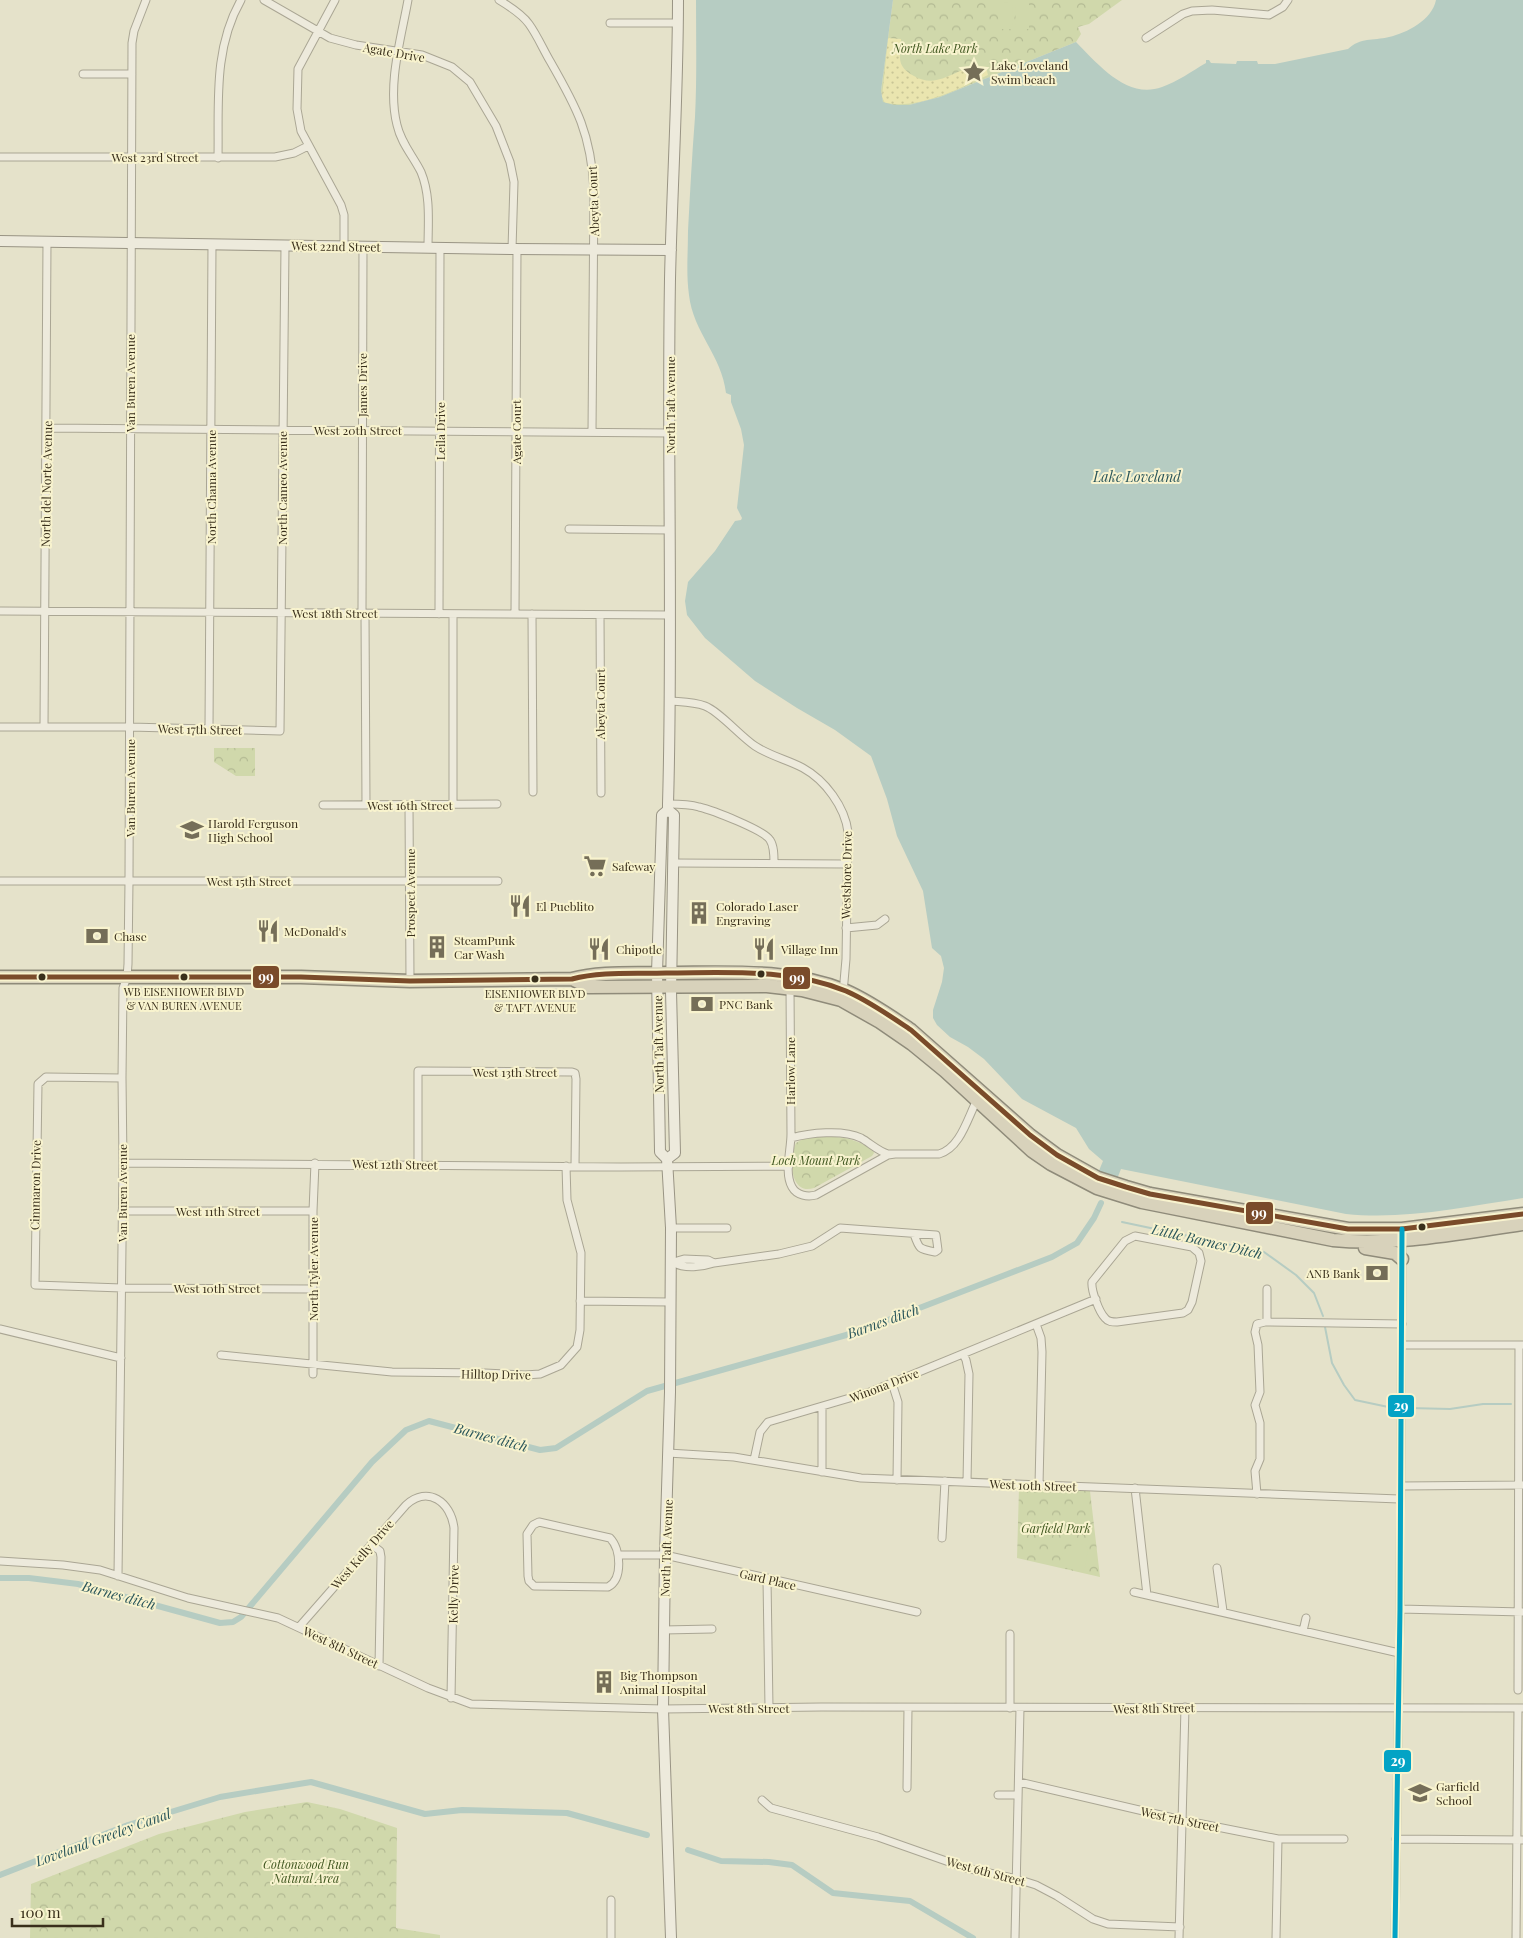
<svg xmlns="http://www.w3.org/2000/svg" width="1523" height="1938" viewBox="0 0 1523 1938" font-family="'Playfair Display',serif">
	<style>
		.forest { fill: url(#forest-crowns) }
		.sand { fill: url(#sand-dots) }
		.pitch { fill: #d0d8ab }
		.water { fill: #b6ccc2 }
		.lines { fill: none; stroke-linecap: round; stroke-linejoin: round }
		.stream { stroke: #b6ccc2; stroke-width: 2 }
		.canal { stroke: #b6ccc2; stroke-width: 6 }
		.street-casing { stroke: #aaa694; stroke-width: 9 }
		.secondary-casing { stroke: #999484; stroke-width: 12 }
		.highway-casing { stroke: #8f8b7a; stroke-width: 15 }
		.street { stroke: #edeadc; stroke-width: 7 }
		.secondary { stroke: #edeadc; stroke-width: 10 }
		.highway { stroke: #d8d2bb; stroke-width: 12 }
		.bus-1-casing { stroke: #f8f3ce; stroke-width: 9 }
		.bus-2-casing { stroke: #f8f3ce; stroke-width: 9 }
		.bus-1 { stroke: #7a4b2a; stroke-width: 5 }
		.bus-2 { stroke: #03a3c5; stroke-width: 5 }
		.bus-dot { fill: #392f1b; stroke: #f8f3ce; stroke-width: 2 }
		.labels { text-anchor: middle; dominant-baseline: central; stroke-width: 4; stroke-linejoin: round; paint-order: stroke }
		.bus-label { font-size: 11px; fill: #392f1b; stroke: #f8f3ce }
		.park-label { font-size: 12px; font-style: italic; fill: #405720; stroke: #f8f3ce }
		.street-label { font-size: 12px; fill: #392f1b; stroke: #f8f3ce }
		.poi-label { font-size: 12px; fill: #392f1b; stroke: #f8f3ce; text-anchor: start }
		.water-label { font-size: 14px; font-style: italic; fill: #29555a; stroke: #f8f3ce }
		.line-badge { stroke: #f8f3ce; stroke-width: 2 }
		.badge-label { font-size: 14px; text-anchor: middle; font-weight: bold; fill: #fff }
	</style>
	<defs>
		<pattern id="forest-crowns" width="20" height="18" patternUnits="userSpaceOnUse" patternTransform="scale(1.25)"><rect width="20" height="18" fill="#d0d8ab"/><path d="M2 6a3 3 0 1 1 6 0M12 15a3 3 0 1 1 6 0" fill="none" stroke="#b3ba93"/></pattern>
		<pattern id="sand-dots" width="8" height="8" patternUnits="userSpaceOnUse" patternTransform="scale(1.25)"><rect width="8" height="8" fill="#eae5af"/><path d="M2 2h.1M6 6h.1" fill="none" stroke="#c9c596" stroke-width="1.8" stroke-linecap="round"/></pattern>
	</defs>
	<rect width="100%" height="100%" fill="#e5e2ca"/>
	<path class="forest" d="M 893,0 L 1122,0 L 1089,24 L 1078,27 L 1081,34 L 1076,42 L 940,97 L 909,105 L 894,105 L 883,103 L 881,91 Z
		M 214,748 L 255,748 L 255,776 L 236,776 L 214,762 Z
		M 806,1137 C 834,1137 848,1134 873,1150 L 874,1153 L 872,1156 L 814,1188 C 789,1196 789,1157 796,1143 Z
		M 1019,1488 L 1090,1491 L 1100,1577 L 1017,1558 Z
		M 307,1802 L 340,1809 L 397,1828 L 396,1928 L 440,1935 L 440,1938 L 30,1938 L 31,1884 L 159,1834 L 245,1812 Z"/>
	<path class="sand" d="M 888,38 L 901,39 C 900,58 896,66 914,76 C 941,92 961,61 986,67 L 988,75 C 956,90 920,109 885,103 L 882,97 Z"/>
	<path class="pitch" d="M 999,3 L 1013,3 L 1012,29 L 999,29 Z
		M 1016,3 L 1029,3 L 1029,29 L 1015,29 Z
		M 1074,1544 L 1085,1545 L 1088,1549 L 1085,1567 L 1082,1572 L 1063,1567 L 1060,1561 L 1064,1550 Z"/>
	<path class="water" d="M 696,0 L 893,0 L 881,91 L 883,102 L 894,105 L 909,105 L 940,97 L 1076,42 C 1098,64 1127,100 1162,87 C 1177,82 1192,71 1206,63 L 1206,60 L 1209,60 L 1211,63 L 1236,64 L 1237,61 L 1257,61 L 1258,64 L 1275,64 L 1348,49 C 1361,37 1372,41 1389,37 C 1407,33 1432,20 1436,0 L 1523,0 L 1523,1198 C 1465,1207 1404,1220 1346,1214 L 1121,1169 L 1117,1179 L 1098,1173 L 1103,1161 L 1089,1149 L 1076,1128 L 1022,1099 L 984,1059 L 968,1047 L 950,1037 L 937,1025 L 933,1018 L 933,1010 L 942,982 L 944,968 L 941,956 L 932,948 L 923,891 L 897,836 L 887,799 L 871,756 L 835,730 L 797,708 L 755,681 L 705,638 L 687,615 L 685,601 L 688,582 L 715,551 L 735,521 L 741,520 L 742,518 L 737,508 L 744,445 L 741,429 L 731,402 L 731,395 L 726,393 C 722,356 693,332 689,295 C 686,274 688,252 688,231 C 690,193 692,155 695,117 C 697,78 696,39 696,0 Z"/>
	<g class="lines">
		<path class="stream" d="M 1122,1222 L 1264,1252 L 1296,1275 L 1314,1293 L 1323,1316
			M 1325,1327 L 1332,1363 L 1344,1385 L 1355,1400 L 1393,1408
			M 1408,1408 L 1450,1409 L 1483,1404 L 1511,1404"/>
		<path class="canal" d="M 0,1578 L 29,1578 L 78,1584 L 220,1623 L 233,1622 L 241,1617 L 372,1462 L 406,1430 L 429,1421 L 540,1450 L 556,1448 L 647,1391 L 857,1332 L 1052,1257 L 1077,1243 L 1094,1218 L 1101,1203
			M 688,1850 L 721,1861 L 769,1862 L 792,1865 L 833,1893 L 910,1901 L 973,1938
			M 0,1875 L 128,1825 L 220,1797 L 311,1782 L 425,1814 L 462,1810 L 567,1813 L 647,1835"/>
		<defs>
			<path id="street" d="M 264,0 L 330,38 L 356,45 L 422,55 L 452,67 L 470,82 L 496,126 L 510,162 L 514,182 L 512,249
				M 335,0 L 298,69 L 297,109 L 301,131 L 341,205 L 344,215 L 344,246
				M 408,0 C 401,39 387,85 397,125 C 401,143 413,156 421,172 C 431,196 428,223 428,248
				M 499,0 C 509,6 522,14 529,24 C 537,35 543,49 550,61 C 577,108 591,134 594,190 L 592,432
				M 610,23 L 678,23
				M 1146,38 L 1183,14 L 1192,11 L 1212,10 L 1269,15 L 1283,7 L 1288,0
				M 83,74 L 132,74
				M 0,157 L 275,157 L 294,153 L 308,146
				M 218,158 C 219,104 213,49 241,0
				M 47,428 L 670,433
				M 569,529 L 670,530
				M 0,611 L 670,615
				M 362,613 L 363,246
				M 365,613 L 366,805
				M 439,614 L 440,248
				M 515,614 L 517,249
				M 532,614 L 533,792
				M 600,615 L 601,793
				M 671,701 C 682,702 694,702 705,706 C 719,711 740,736 755,746 C 770,756 788,760 803,768 C 825,780 845,807 848,832 L 846,959 L 843,993
				M 0,727 L 130,727 L 280,731 L 285,246
				M 44,727 L 47,242
				M 209,729 L 212,244
				M 453,804 L 453,614
				M 668,804 C 679,804 689,804 699,807 C 712,810 764,830 770,840 C 774,846 774,855 774,863
				M 323,805 L 497,804
				M 409,805 L 410,981
				M 674,863 L 846,864
				M 0,881 L 498,881
				M 846,928 L 877,925 L 885,919
				M 790,987 C 790,1036 791,1085 791,1134 C 791,1150 784,1173 792,1187 C 797,1196 808,1197 816,1195 L 888,1155 L 895,1154
				M 122,1078 L 46,1077 L 38,1084 L 35,1285 L 122,1288 L 312,1289
				M 791,1138 C 809,1133 843,1129 861,1138 C 870,1143 878,1151 888,1154 L 939,1154 C 961,1148 968,1116 978,1098
				M 123,1163 L 621,1167 L 789,1166
				M 418,1164 L 418,1071 L 572,1072 L 575,1073 L 576,1079 L 575,1166
				M 122,1211 L 313,1211
				M 671,1228 L 727,1228
				M 1135,1236 L 1192,1247 L 1199,1253 L 1201,1261 L 1192,1302 L 1188,1310 L 1183,1313 L 1117,1322 C 1112,1322 1108,1322 1105,1318 C 1099,1312 1091,1290 1092,1282 L 1125,1241 Z
				M 670,1263 L 684,1259 L 708,1260 L 714,1263 C 702,1267 685,1269 674,1263
				M 714,1263 L 779,1254 L 812,1246 L 840,1228 L 936,1235 L 938,1250 L 935,1252 C 919,1249 919,1249 914,1234
				M 1267,1289 L 1267,1322
				M 580,1301 L 670,1302
				M 1036,1324 L 1041,1338 L 1042,1352 L 1039,1485
				M 0,1329 L 121,1358
				M 1402,1345 L 1523,1345
				M 963,1354 L 966,1360 L 969,1374 L 967,1482
				M 221,1355 L 392,1372 L 485,1373 L 525,1375 L 540,1374 L 561,1365 L 577,1347 L 580,1330 L 581,1253 L 567,1200 L 566,1166
				M 313,1374 L 313,1211 L 315,1163
				M 892,1383 L 898,1402 L 897,1480
				M 668,1453 L 734,1457 L 861,1478 L 1399,1499
				M 754,1460 L 760,1432 L 768,1422 L 870,1392 L 1096,1299
				M 822,1472 L 822,1407
				M 1401,1486 L 1523,1485
				M 1135,1488 L 1147,1595
				M 1257,1494 L 1255,1471 L 1260,1459 L 1260,1423 L 1255,1405 L 1260,1392 L 1258,1345 L 1255,1332 L 1257,1324 L 1265,1322 L 1402,1324
				M 539,1522 L 610,1538 C 621,1549 623,1579 608,1587 L 534,1586 L 529,1581 L 528,1576 L 527,1534 L 533,1525 Z
				M 942,1538 L 945,1481
				M 371,1544 L 380,1551 L 381,1557 L 379,1666
				M 619,1555 L 665,1555 L 917,1612
				M 0,1561 L 63,1565 L 100,1570 L 188,1598 L 278,1618 L 428,1688 L 471,1704 L 663,1709 L 821,1707 L 1523,1708
				M 1217,1568 L 1223,1611
				M 118,1576 L 123,1163 L 122,1078 L 123,988 L 127,977 L 128,964 L 129,881 L 132,43 L 134,31 L 146,0
				M 767,1579 L 769,1708
				M 1134,1592 L 1399,1653
				M 1400,1609 L 1523,1612
				M 299,1627 L 406,1505 C 428,1485 451,1502 454,1528 L 451,1698
				M 663,1630 L 712,1629
				M 1303,1631 L 1306,1618
				M 1518,1690 L 1519,1345
				M 1010,1708 L 1010,1634
				M 1019,1782 L 1182,1820 L 1278,1839 L 1344,1839
				M 907,1788 L 908,1708
				M 998,1795 L 1018,1795
				M 762,1800 L 771,1808 L 878,1837 L 966,1868 L 1017,1879 L 1036,1885 L 1057,1896 L 1093,1919 L 1108,1924 L 1180,1927
				M 1396,1839 L 1523,1840
				M 611,1938 L 611,1900
				M 1015,1938 L 1020,1708
				M 1179,1938 L 1185,1707
				M 1276,1938 L 1278,1839
				M 1395,1938 L 1400,1609 L 1402,1239
				M 1516,1938 L 1518,1708"/>
			<path id="secondary" d="M 0,241 L 512,249 L 671,250
				M 668,810 L 662,815 L 657,973 L 660,1152 L 667,1159 L 671,1228 L 670,1392 L 665,1555 L 663,1709 L 671,1938
				M 667,1159 L 675,1153 L 671,991 L 674,815 L 668,810 L 668,804 C 673,629 667,454 670,279 C 672,186 678,93 678,0"/>
			<path id="highway" d="M 0,977 L 301,977 L 410,981 L 572,979 C 601,971 635,974 666,973 C 726,973 789,968 846,991 C 869,1001 890,1016 911,1030 L 1030,1135 L 1057,1155 L 1098,1178 L 1126,1187 L 1150,1194 L 1348,1229 L 1402,1229 L 1523,1214
				M 572,979 L 588,987 L 767,986 L 802,990 L 841,1000 L 880,1022 L 912,1044 L 945,1071 L 1032,1151 L 1051,1164 L 1097,1188 L 1142,1202 L 1333,1240 C 1397,1246 1460,1233 1523,1224
				M 1365,1248 L 1395,1253 L 1402,1259"/>
		</defs>
		<use href="#street" class="street-casing"/>
		<use href="#secondary" class="secondary-casing"/>
		<use href="#highway" class="highway-casing"/>
		<use href="#street" class="street"/>
		<use href="#secondary" class="secondary"/>
		<use href="#highway" class="highway"/>
		<defs>
			<path id="bus-1" d="M 0,977 L 301,977 L 410,981 L 572,979 C 601,971 635,974 666,973 C 726,973 789,968 846,991 C 869,1001 890,1016 911,1030 L 1030,1135 L 1057,1155 L 1098,1178 L 1126,1187 L 1150,1194 L 1348,1229 L 1402,1229 L 1523,1214"/>
			<path id="bus-2" d="M 1395,1938 L 1400,1609 L 1402,1229"/>
		</defs>
		<use href="#bus-1" class="bus-1-casing"/>
		<use href="#bus-2" class="bus-2-casing"/>
		<use href="#bus-1" class="bus-1"/>
		<use href="#bus-2" class="bus-2"/>
	</g>
	<defs>
		<symbol id="sight-bare" viewBox="-9 -9 18 18"><path d="M0-6L1.8-2.2L6-1.7L2.9 1.2L3.7 5.4L0 3.3L-3.7 5.4L-2.9 1.2L-6-1.7L-1.8-2.2Z" fill="#756e58" stroke="#f8f3ce" stroke-width="2.5" paint-order="stroke"/></symbol>
		<symbol id="school-bare" viewBox="-9 -9 18 18"><path d="M0-5L7-2L0 1L-7-2ZM-4 1L0 2.5L4 1V4Q0 6-4 4Z" fill="#756e58" stroke="#f8f3ce" stroke-width="2.5" paint-order="stroke"/></symbol>
		<symbol id="supermarket-bare" viewBox="-9 -9 18 18"><path d="M-6-5.5h2.5l.6 2H6L4.5 2H-2.5L-4.4-4H-6ZM-1.5 3.2a1.3 1.3 0 1 0 .1 0ZM3 3.2a1.3 1.3 0 1 0 .1 0Z" fill="#756e58" stroke="#f8f3ce" stroke-width="2.5" paint-order="stroke"/></symbol>
		<symbol id="restaurant-bare" viewBox="-9 -9 18 18"><path d="M-5-6h1v4h1v-4h1v4h1v-4h1v5L-1.5 .5V6h-2V.5L-5-1ZM5-6V6H3V1.5H1.5Q1.5-4 5-6Z" fill="#756e58" stroke="#f8f3ce" stroke-width="2.5" paint-order="stroke"/></symbol>
		<symbol id="building-bare" viewBox="-9 -9 18 18"><path d="M-4-6H4V6H1V3H-1V6H-4ZM-2.5-4.3h1.7v1.8h-1.7ZM.8-4.3h1.7v1.8H.8ZM-2.5-1h1.7V.8h-1.7ZM.8-1h1.7V.8H.8Z" fill="#756e58" stroke="#f8f3ce" stroke-width="2.5" paint-order="stroke"/></symbol>
		<symbol id="bank-bare" viewBox="-9 -9 18 18"><path d="M-6-4H6V4H-6ZM0-2.3a2.3 2.3 0 1 0 0 4.6a2.3 2.3 0 1 0 0-4.6Z" fill="#756e58" stroke="#f8f3ce" stroke-width="2.5" paint-order="stroke"/></symbol>
	</defs>
	<g fill-rule="evenodd">
		<use href="#sight-bare" x="958" y="56" width="32" height="32"/>
		<use href="#school-bare" x="176" y="814" width="32" height="32"/>
		<use href="#supermarket-bare" x="579" y="850" width="32" height="32"/>
		<use href="#restaurant-bare" x="504" y="890" width="32" height="32"/>
		<use href="#building-bare" x="683" y="897" width="32" height="32"/>
		<use href="#restaurant-bare" x="252" y="915" width="32" height="32"/>
		<use href="#bank-bare" x="81" y="920" width="32" height="32"/>
		<use href="#building-bare" x="421" y="931" width="32" height="32"/>
		<use href="#restaurant-bare" x="583" y="933" width="32" height="32"/>
		<use href="#restaurant-bare" x="748" y="933" width="32" height="32"/>
		<use href="#bank-bare" x="686" y="988" width="32" height="32"/>
		<use href="#bank-bare" x="1361" y="1257" width="32" height="32"/>
		<use href="#building-bare" x="588" y="1666" width="32" height="32"/>
		<use href="#school-bare" x="1404" y="1777" width="32" height="32"/>
	</g>
	<g class="bus-dot">
		<circle cx="761" cy="974" r="4.5"/>
		<circle cx="42" cy="977" r="4.5"/>
		<circle cx="184" cy="977" r="4.5"/>
		<circle cx="535" cy="979" r="4.5"/>
		<circle cx="1422" cy="1227" r="4.5"/>
	</g>
	<g class="labels">
		<g class="bus-label">
			<text x="184" y="991">WB EISENHOWER BLVD<tspan x="184" dy="14">&amp; VAN BUREN AVENUE</tspan></text>
			<text x="535" y="993">EISENHOWER BLVD<tspan x="535" dy="14">&amp; TAFT AVENUE</tspan></text>
		</g>
		<g class="park-label">
			<text x="935" y="48">North Lake Park</text>
			<text x="816" y="1160">Loch Mount Park</text>
			<text x="1056" y="1528">Garfield Park</text>
			<text x="306" y="1864">Cottonwood Run<tspan x="306" dy="14">Natural Area</tspan></text>
		</g>
		<g class="street-label">
			<text transform="translate(394 52) rotate(10)">Agate Drive</text>
			<text x="155" y="157">West 23rd Street</text>
			<text transform="translate(593 201) rotate(-92)">Abeyta Court</text>
			<text transform="translate(336 246) rotate(1)">West 22nd Street</text>
			<text transform="translate(130 383) rotate(-90)">Van Buren Avenue</text>
			<text transform="translate(362 385) rotate(-90)">James Drive</text>
			<text transform="translate(670 405) rotate(-90)">North Taft Avenue</text>
			<text x="358" y="430">West 20th Street</text>
			<text transform="translate(440 431) rotate(-90)">Leila Drive</text>
			<text transform="translate(516 432) rotate(-90)">Agate Court</text>
			<text transform="translate(46 484) rotate(-89)">North del Norte Avenue</text>
			<text transform="translate(211 487) rotate(-90)">North Chama Avenue</text>
			<text transform="translate(282 488) rotate(-90)">North Cameo Avenue</text>
			<text x="335" y="613">West 18th Street</text>
			<text transform="translate(600 704) rotate(-90)">Abeyta Court</text>
			<text transform="translate(200 729) rotate(1)">West 17th Street</text>
			<text transform="translate(130 788) rotate(-90)">Van Buren Avenue</text>
			<text x="410" y="805">West 16th Street</text>
			<text transform="translate(846 875) rotate(-89)">Westshore Drive</text>
			<text x="249" y="881">West 15th Street</text>
			<text transform="translate(410 893) rotate(-90)">Prospect Avenue</text>
			<text transform="translate(658 1044) rotate(-91)">North Taft Avenue</text>
			<text transform="translate(790 1071) rotate(-90)">Harlow Lane</text>
			<text x="515" y="1072">West 13th Street</text>
			<text transform="translate(395 1164) rotate(1)">West 12th Street</text>
			<text transform="translate(35 1185) rotate(-89)">Cimmaron Drive</text>
			<text transform="translate(122 1193) rotate(-90)">Van Buren Avenue</text>
			<text x="218" y="1211">West 11th Street</text>
			<text transform="translate(313 1269) rotate(-90)">North Tyler Avenue</text>
			<text x="217" y="1288">West 10th Street</text>
			<text transform="translate(496 1374) rotate(1)">Hilltop Drive</text>
			<text transform="translate(884 1385) rotate(-21)">Winona Drive</text>
			<text transform="translate(1033 1485) rotate(2)">West 10th Street</text>
			<text transform="translate(666 1548) rotate(-88)">North Taft Avenue</text>
			<text transform="translate(362 1554) rotate(-49)">West Kelly Drive</text>
			<text transform="translate(768 1579) rotate(13)">Gard Place</text>
			<text transform="translate(453 1594) rotate(-89)">Kelly Drive</text>
			<text transform="translate(341 1647) rotate(25)">West 8th Street</text>
			<text x="749" y="1708">West 8th Street</text>
			<text transform="translate(1154 1708) rotate(-1)">West 8th Street</text>
			<text transform="translate(1180 1819) rotate(12)">West 7th Street</text>
			<text transform="translate(986 1871) rotate(15)">West 6th Street</text>
		</g>
		<g class="poi-label">
			<text x="991" y="65">Lake Loveland<tspan x="991" dy="14">Swim beach</tspan></text>
			<text x="208" y="823">Harold Ferguson<tspan x="208" dy="14">High School</tspan></text>
			<text x="612" y="866">Safeway</text>
			<text x="536" y="906">El Pueblito</text>
			<text x="716" y="906">Colorado Laser<tspan x="716" dy="14">Engraving</tspan></text>
			<text x="284" y="931">McDonald's</text>
			<text x="114" y="936">Chase</text>
			<text x="454" y="940">SteamPunk<tspan x="454" dy="14">Car Wash</tspan></text>
			<text x="616" y="949">Chipotle</text>
			<text x="781" y="949">Village Inn</text>
			<text x="719" y="1004">PNC Bank</text>
			<text x="1360" y="1273" text-anchor="end">ANB Bank</text>
			<text x="620" y="1675">Big Thompson<tspan x="620" dy="14">Animal Hospital</tspan></text>
			<text x="1436" y="1786">Garfield<tspan x="1436" dy="14">School</tspan></text>
		</g>
		<g class="water-label">
			<text x="1137" y="476">Lake Loveland</text>
			<text transform="translate(1207 1241) rotate(13)">Little Barnes Ditch</text>
			<text transform="translate(883 1321) rotate(-20)">Barnes ditch</text>
			<text transform="translate(491 1437) rotate(15)">Barnes ditch</text>
			<text transform="translate(119 1595) rotate(15)">Barnes ditch</text>
			<text transform="translate(103 1837) rotate(-20)">Loveland Greeley Canal</text>
		</g>
	</g>
	<g class="line-badge">
		<rect x="252" y="965" width="28" height="24" rx="5" fill="#7a4b2a"/>
		<rect x="782" y="966" width="29" height="24" rx="5" fill="#7a4b2a"/>
		<rect x="1245" y="1201" width="29" height="24" rx="5" fill="#7a4b2a"/>
		<rect x="1387" y="1394" width="28" height="24" rx="5" fill="#03a3c5"/>
		<rect x="1383" y="1749" width="29" height="24" rx="5" fill="#03a3c5"/>
	</g>
	<g class="badge-label">
		<text x="266" y="982">99</text>
		<text x="797" y="983">99</text>
		<text x="1259" y="1218">99</text>
		<text x="1401" y="1411">29</text>
		<text x="1398" y="1766">29</text>
	</g>
	<path d="M12 1918v8h91v-8" fill="none" stroke="#392f1b" stroke-width="2.5"/>
	<text x="20" y="1918" font-size="15" fill="#392f1b" stroke="#f8f3ce" stroke-width="4" paint-order="stroke">100 m</text>
</svg>
